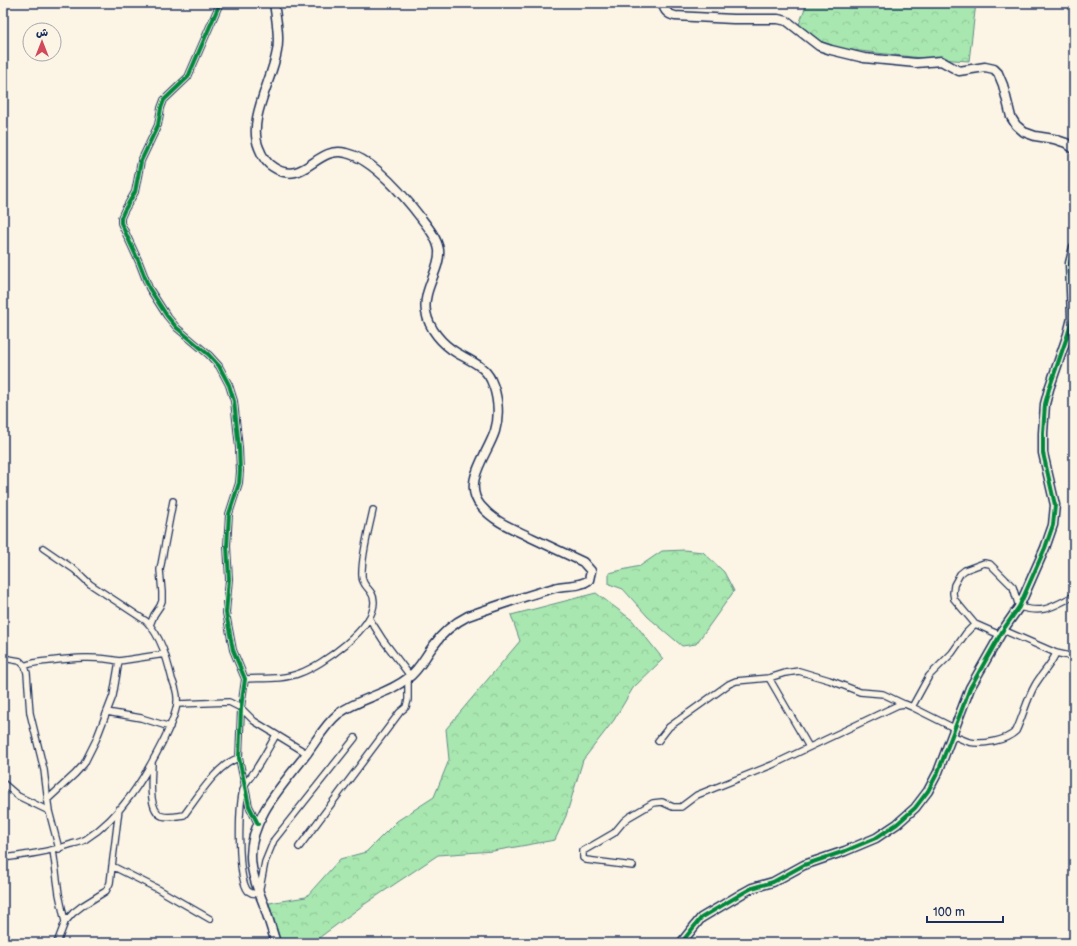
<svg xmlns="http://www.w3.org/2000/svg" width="1077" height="946" viewBox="0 0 1077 946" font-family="'Balsamiq Sans','Playpen Sans Arabic',sans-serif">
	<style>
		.forest { fill: url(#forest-crowns); stroke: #628b86 }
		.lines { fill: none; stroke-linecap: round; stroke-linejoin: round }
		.street-casing { stroke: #1b2f5e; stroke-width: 8 }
		.secondary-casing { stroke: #1b2f5e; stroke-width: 11 }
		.street { stroke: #fcf5e5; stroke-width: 5.5 }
		.secondary { stroke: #fcf5e5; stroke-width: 8 }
		.cycleway-casing { stroke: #fcf5e5; stroke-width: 6 }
		.cycleway { stroke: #00873e; stroke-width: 4 }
	</style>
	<defs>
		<pattern id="forest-crowns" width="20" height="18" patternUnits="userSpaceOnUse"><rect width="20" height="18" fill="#a8e7af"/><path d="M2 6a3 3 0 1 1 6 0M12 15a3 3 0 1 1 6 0" fill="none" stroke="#90c699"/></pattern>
	</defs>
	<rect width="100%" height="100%" fill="#fcf5e5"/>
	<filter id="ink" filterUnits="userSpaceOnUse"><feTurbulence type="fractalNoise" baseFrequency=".025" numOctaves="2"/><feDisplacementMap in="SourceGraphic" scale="8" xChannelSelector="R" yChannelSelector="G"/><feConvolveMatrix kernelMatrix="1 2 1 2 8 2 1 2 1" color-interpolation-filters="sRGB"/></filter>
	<g filter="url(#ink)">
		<path class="forest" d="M 807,3 L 976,3 L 969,61 L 921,58 L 825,47 L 798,27 Z
			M 684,550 L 703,552 L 724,572 L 734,591 L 696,644 L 682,646 L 648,617 L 623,589 L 609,584 L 609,573 L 640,566 L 662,551 Z
			M 596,593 L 632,620 L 663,659 L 633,688 L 614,720 L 583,760 L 566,816 L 555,840 L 493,851 L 438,855 L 362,906 L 312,943 L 282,943 L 279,936 L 269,903 L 306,897 L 340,859 L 366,852 L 397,821 L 434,797 L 449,760 L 446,729 L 520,641 L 511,615 Z"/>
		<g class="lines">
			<defs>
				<path id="street" d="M 220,3 L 188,77 L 164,100 L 161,108 L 158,125 L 141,161 L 135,192 L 124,211 L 121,218 L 121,223 L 139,262 L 149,288 L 167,316 L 177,328 L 209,355 L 219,366 L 229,385 L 234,401 L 239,448 L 240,471 L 239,483 L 229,514 L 227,546 L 229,579 L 226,613 L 233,650 L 245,679 L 241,708 L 239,758 L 249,806 L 258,824
					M 150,625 L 154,615 L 160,606 L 162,601 L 162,592 L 160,570 L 173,501
					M 1003,630 L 1056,653 L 1074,657
					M 1000,635 L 975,624 L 954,599 L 953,593 L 954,585 L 960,574 L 965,570 L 984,563 L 990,564 L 1013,587 L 1019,607 C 1045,614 1051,607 1074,596
					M 3,658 L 20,661 L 25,666 L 27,673 L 30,713 L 44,770 L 49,811 L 59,849
					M 25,666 C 32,662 41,662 49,661 C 73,658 96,656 119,661
					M 769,678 L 809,747
					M 245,679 C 262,678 283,680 300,673 C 322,665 374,629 374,602 C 374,589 362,588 362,576 C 361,557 369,529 373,510
					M 178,704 L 229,702 L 241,708 L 254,721 L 308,754
					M 912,707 L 929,676 L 952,653 L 966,633 L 975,624
					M 107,712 L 141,718 L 170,727
					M 276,735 C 269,747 262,760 254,772 C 251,777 246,781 244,787 C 238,804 237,878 248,891 C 252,894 255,894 259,893 L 265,862 L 274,840 L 355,738
					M 951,735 C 957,737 963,740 969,742 C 982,745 1006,741 1016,731 C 1023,716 1027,699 1035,685 C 1042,673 1051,665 1056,653
					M 658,741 L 669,727 L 729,684 L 736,681 L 769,678 L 785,673 L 799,671 L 829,680 L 860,692 L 883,694 L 904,704
					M 152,762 C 152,776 147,810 162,816 C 169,818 177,816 184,815 C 197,798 218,763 239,758
					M 3,783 L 18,796 L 49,811
					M 47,800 L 75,774 L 84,764 L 96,740 L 113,696 L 119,661 L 165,654
					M 299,847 L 400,712 L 406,707 L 408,700 L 408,673 L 383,640 L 369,618
					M 53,850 L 59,894 L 65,922
					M 3,858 C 26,855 49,852 72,844 C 76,843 82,842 86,839 C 122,816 145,777 164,739 C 168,730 177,713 177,702 C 178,694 175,686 172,679 C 167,659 161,636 146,621 L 90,584 L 75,570 L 43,548
					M 112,866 L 158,889 L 210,919
					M 633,866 L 586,860 L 583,858 L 583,851 L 614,833 L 624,821 L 629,817 L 653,803 L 662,802 L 673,807 L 681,807 L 697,795 L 772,765 L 898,705 L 905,704 L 912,707 L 954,728
					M 57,943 L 65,922 L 73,913 L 82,906 L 106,891 L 110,883 L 119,809"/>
				<path id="secondary" d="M 274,3 C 276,18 280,36 277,51 C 272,81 247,120 259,148 C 262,156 266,163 273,167 C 304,188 316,145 346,153 C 373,159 405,197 421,218 C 428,227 437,238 439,250 C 441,269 422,290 426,312 C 429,329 442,344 457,353 C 469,360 485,366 491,380 C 498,395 500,415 495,431 C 488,454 461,483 481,506 C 494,522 514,529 532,538 C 549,546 566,554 583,562 L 591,571 L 589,580 C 578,588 566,584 554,588 C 525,596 496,606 468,616 C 454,623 443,632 434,645 C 425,656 420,669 408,678 C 387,695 359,698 338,714 C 323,726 314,746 301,761 C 280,788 251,819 251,856 C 251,873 258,890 264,905 C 268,918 272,930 276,943
					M 662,3 C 665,11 667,14 675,16 L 733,19 L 778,19 L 787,21 L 819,46 L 831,50 L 864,58 L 916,63 L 941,61 L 959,71 L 985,67 L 994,69 L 998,73 L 1003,85 L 1011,117 L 1016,125 L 1024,132 L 1035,136 L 1054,139 L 1066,143 L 1074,149
					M 681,943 L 701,918 L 743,893 L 752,888 L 773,882 L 804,865 L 845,851 L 876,838 L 897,824 L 915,808 L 928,791 L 938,772 L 970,688 L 1003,630 L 1019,607 L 1045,548 L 1053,525 L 1055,505 L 1043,453 L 1043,433 L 1045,404 L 1049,389 L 1068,334 L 1072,318 L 1070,263 L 1074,247"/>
			</defs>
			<use href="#street" class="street-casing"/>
			<use href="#secondary" class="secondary-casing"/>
			<use href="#street" class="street"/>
			<use href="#secondary" class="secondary"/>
			<defs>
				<path id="cycleway" d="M 220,3 L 188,77 L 164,100 L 161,108 L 158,125 L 141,161 L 135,192 L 124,211 L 121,218 L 121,223 L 139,262 L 149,288 L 167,316 L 177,328 L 209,355 L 219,366 L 229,385 L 234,401 L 239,448 L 240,471 L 239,483 L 229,514 L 227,546 L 229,579 L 226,613 L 233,650 L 245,679 L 241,708 L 239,758 L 249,806 L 258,824
					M 681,943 L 701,918 L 743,893 L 752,888 L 773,882 L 804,865 L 845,851 L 876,838 L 897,824 L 915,808 L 928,791 L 938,772 L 970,688 L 1003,630 L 1019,607 L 1045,548 L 1053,525 L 1055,505 L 1043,453 L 1043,433 L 1045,404 L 1049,389 L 1068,334 L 1072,318 L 1070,263 L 1074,247"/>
			</defs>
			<use href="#cycleway" class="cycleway-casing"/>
			<use href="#cycleway" class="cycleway"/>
		</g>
	</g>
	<rect width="1077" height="946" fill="none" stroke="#fcf5e5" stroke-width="16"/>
	<rect x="8" y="8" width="1061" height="930" fill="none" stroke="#1b2f5e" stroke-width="1.5" filter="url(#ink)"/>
	<g transform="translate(42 42)"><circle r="19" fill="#fcf5e5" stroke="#a2a6af"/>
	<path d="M0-3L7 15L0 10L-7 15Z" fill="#d1495b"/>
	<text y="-6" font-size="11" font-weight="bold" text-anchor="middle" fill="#1b2f5e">ش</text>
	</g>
	<path d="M927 916v6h76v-6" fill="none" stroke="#1b2f5e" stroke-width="2"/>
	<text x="933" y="916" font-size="12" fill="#1b2f5e" stroke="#fcf5e5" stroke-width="3" paint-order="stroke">100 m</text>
</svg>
